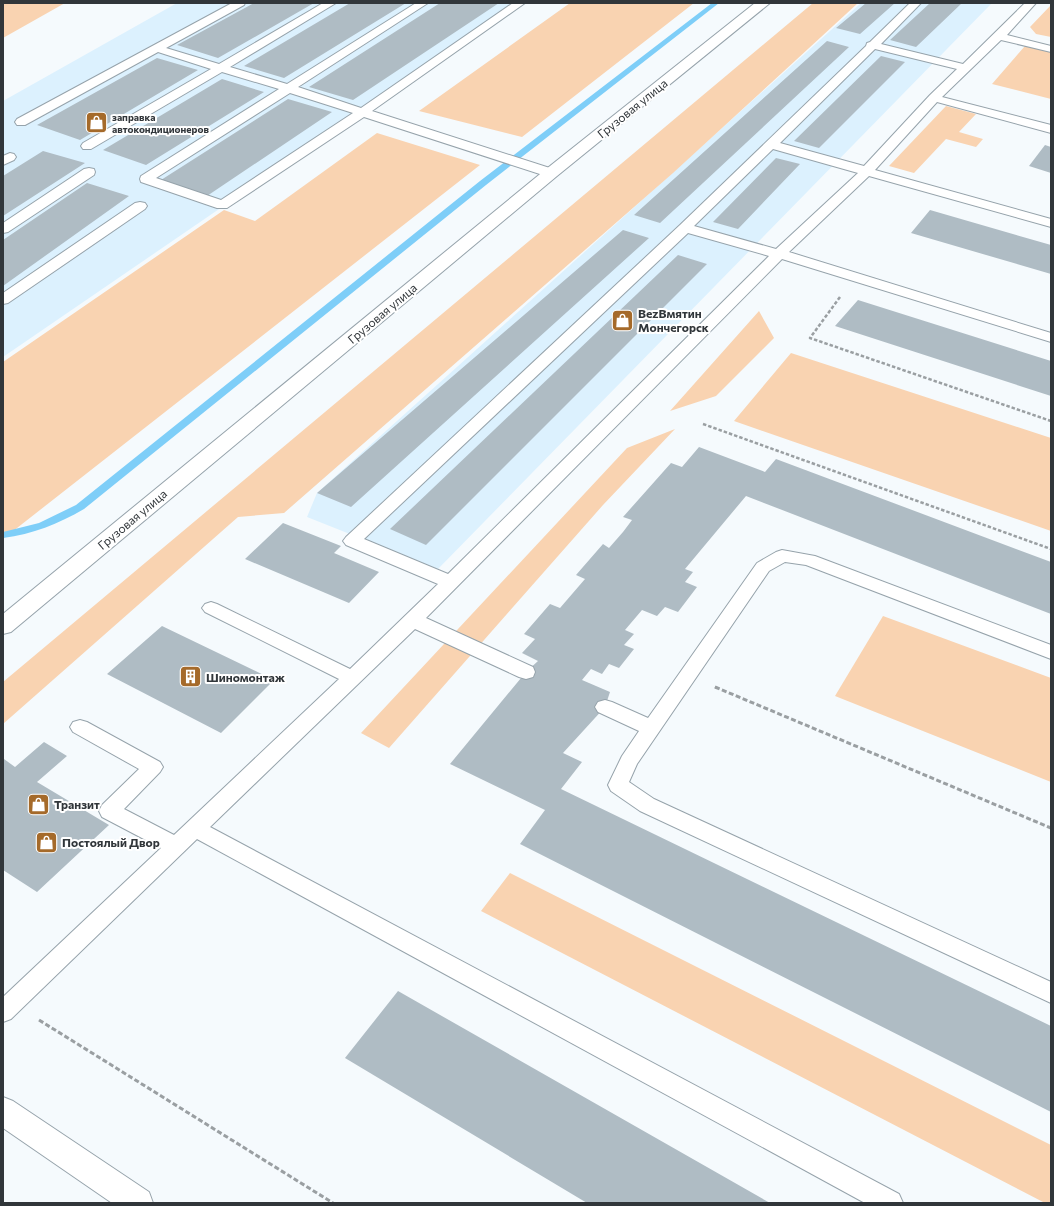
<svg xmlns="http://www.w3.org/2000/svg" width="1054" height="1206" viewBox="0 0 1054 1206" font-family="Commissioner,sans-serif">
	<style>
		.built { fill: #dcf1fe }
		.green { fill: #f9d3b1 }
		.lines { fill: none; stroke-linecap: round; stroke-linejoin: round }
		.stream { fill: #7ecef8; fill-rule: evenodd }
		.building { fill: #afbcc4 }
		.lane-casing { stroke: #96a3ab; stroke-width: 2 }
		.secondary-casing { stroke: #96a3ab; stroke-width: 2 }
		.path-far1 { stroke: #9a9fa2; stroke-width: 2.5; stroke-dasharray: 3.5 2; stroke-linecap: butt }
		.path { stroke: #9a9fa2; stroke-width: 3; stroke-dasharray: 5 2.5; stroke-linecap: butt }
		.lane { fill: #fff; fill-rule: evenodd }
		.secondary { fill: #fff; fill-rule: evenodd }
		.labels { text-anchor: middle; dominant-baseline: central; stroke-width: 4; stroke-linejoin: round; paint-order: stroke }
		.far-poi-label { font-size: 10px; font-weight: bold; fill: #31363a; stroke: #fff; text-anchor: start }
		.street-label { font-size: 12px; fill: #31363a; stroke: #fff }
		.poi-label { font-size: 12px; font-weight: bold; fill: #31363a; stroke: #fff; text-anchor: start }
	</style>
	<rect width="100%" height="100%" fill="#f5fafd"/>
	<path class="built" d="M 177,3 L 520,3 L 3,357 L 3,101 Z
		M 861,3 L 992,3 L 438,569 L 307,517 L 317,493 Z"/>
	<path class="green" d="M 3,3 L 65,3 L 3,38 Z
		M 570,3 L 694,3 L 522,137 L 419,111 Z
		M 813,3 L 858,3 L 673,173 L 284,513 L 238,517 L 3,724 L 3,682 Z
		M 1051,5 L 1051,37 L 1036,34 L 1030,27 Z
		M 1025,46 L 1051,52 L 1051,99 L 992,84 Z
		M 946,106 L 976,114 L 959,132 L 983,139 L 976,147 L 946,139 L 914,173 L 889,166 Z
		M 377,133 L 480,165 L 3,539 L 3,362 L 224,210 L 255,221 Z
		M 759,311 L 774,338 L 716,396 L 670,411 Z
		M 791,353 L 1051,438 L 1051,531 L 734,421 Z
		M 675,429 L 603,505 L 389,748 L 361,733 L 627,448 Z
		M 883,616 L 1051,678 L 1051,782 L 835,696 Z
		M 510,873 L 1051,1145 L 1051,1203 L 1045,1203 L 481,911 Z"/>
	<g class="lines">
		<path class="stream" d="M 712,3 L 719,3 L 486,185 L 84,509 C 58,524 33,534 3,538 L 3,532 L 39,523 L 76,505 L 480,181 Z"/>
	</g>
	<path class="building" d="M 254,3 L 314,3 L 218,58 L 177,45 Z
		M 350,3 L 406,3 L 284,78 L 244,66 Z
		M 440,3 L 499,3 L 353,100 L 309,87 Z
		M 866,3 L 895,3 L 860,34 L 836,28 Z
		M 930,3 L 962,3 L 916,47 L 890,40 Z
		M 827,41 L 849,47 L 660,223 L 634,215 Z
		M 881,56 L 905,62 L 819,148 L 794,141 Z
		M 157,58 L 198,70 L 80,140 L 37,125 Z
		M 222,79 L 264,92 L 146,165 L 103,150 Z
		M 288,99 L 332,112 L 207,196 L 161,180 Z
		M 1045,145 L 1051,147 L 1051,173 L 1029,166 Z
		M 43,151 L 85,163 L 3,216 L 3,176 Z
		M 776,158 L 800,164 L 738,229 L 713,222 Z
		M 87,183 L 129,196 L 3,286 L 3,240 Z
		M 930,210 L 1051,245 L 1051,274 L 911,233 Z
		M 623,230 L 649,238 L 351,507 L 317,493 Z
		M 678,255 L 707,264 L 426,545 L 390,529 Z
		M 858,300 L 1051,361 L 1051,396 L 835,326 Z
		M 699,447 L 765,472 L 776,459 L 1051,562 L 1051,614 L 746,496 L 685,569 L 693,572 L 685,582 L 697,587 L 678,612 L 665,607 L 657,616 L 642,610 L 625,630 L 634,634 L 624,645 L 634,649 L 619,668 L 609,664 L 602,674 L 591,669 L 582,680 L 610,692 L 605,707 L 563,753 L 582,762 L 561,789 L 1051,1026 L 1051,1112 L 520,844 L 545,810 L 450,764 L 526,672 L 538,661 L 522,653 L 535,639 L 524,634 L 550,604 L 560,608 L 585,579 L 576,575 L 603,544 L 609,548 L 623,532 L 632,520 L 623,517 L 671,463 L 682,467 Z
		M 283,523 L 341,546 L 334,553 L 379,572 L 349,603 L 245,559 Z
		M 162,626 L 274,680 L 221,733 L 107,674 Z
		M 44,742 L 67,756 L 37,782 L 109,825 L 37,892 L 3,870 L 3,760 L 4,759 L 15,767 Z
		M 398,991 L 770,1203 L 587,1203 L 345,1058 Z"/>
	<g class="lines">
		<defs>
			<path id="lane" d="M 232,3 L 245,3 L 244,5 L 166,48 L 219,64 L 323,3 L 336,3 L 230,67 L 287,84 L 416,3 L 428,3 L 298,87 L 361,108 L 513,3 L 525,3 L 372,111 L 556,170 L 557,173 L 556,176 L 546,176 L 364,117 L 227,208 L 217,208 L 141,182 L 140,179 L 141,176 L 279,89 L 222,72 L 91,149 L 83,149 L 81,146 L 83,143 L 211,69 L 158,52 L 25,125 L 17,125 L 15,122 L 17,119 ZM 290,93 L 353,113 L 221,200 L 156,178 Z
				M 910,3 L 921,3 L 881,44 L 963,64 L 1025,3 L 1036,3 L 1007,35 L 1051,46 L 1051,52 L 1001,40 L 942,97 L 1051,125 L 1051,133 L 937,102 L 875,170 L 1051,219 L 1051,227 L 869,176 L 789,252 L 1051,333 L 1051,342 L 782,259 L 426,618 L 533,667 L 535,672 L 533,677 L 526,679 L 519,677 L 415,629 L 210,827 L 899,1194 L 903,1203 L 865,1203 L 197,839 L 11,1019 L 3,1022 L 3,997 L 161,848 L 102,817 L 99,811 L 102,805 L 139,769 L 73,732 L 70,727 L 73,722 L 80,720 L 87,722 L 160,762 L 163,767 L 160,772 L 124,809 L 174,835 L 339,679 L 205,612 L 202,608 L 205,604 L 211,602 L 217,604 L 350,669 L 438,584 L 346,545 L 343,541 L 346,537 L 680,225 L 866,46 L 867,43 L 870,42 ZM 875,49 L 957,69 L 930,95 L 864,166 L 780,143 ZM 773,149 L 858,173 L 776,249 L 694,226 ZM 688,233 L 769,256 L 448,574 L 364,539 Z
				M 10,153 L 14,154 L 16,157 L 14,160 L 3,165 L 3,156 Z
				M 89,168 L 94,169 L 95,172 L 94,175 L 8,232 L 3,233 L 3,223 L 84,169 Z
				M 140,202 L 145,203 L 147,206 L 145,209 L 8,303 L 3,304 L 3,293 L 135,203 Z
				M 782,550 L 815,556 L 1051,645 L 1051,659 L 806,565 L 785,562 L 769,571 L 637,764 L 629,782 L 654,799 L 1051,982 L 1051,1003 L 640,811 L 611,791 L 608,785 L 622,756 L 639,731 L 598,712 L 595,707 L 598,702 L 605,700 L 612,702 L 648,718 L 757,563 L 776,552 Z"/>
			<path id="secondary" d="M 755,3 L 770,3 L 557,176 L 11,632 L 3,634 L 3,614 L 545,170 Z
				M 3,1097 L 13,1101 L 149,1192 L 153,1203 L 112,1203 L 3,1128 Z"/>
		</defs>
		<use href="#lane" class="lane-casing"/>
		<use href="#secondary" class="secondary-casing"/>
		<path class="path-far1" d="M 840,297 L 810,338 L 1051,421
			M 703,424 L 1051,549
			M 715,687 L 717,688"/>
		<path class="path" d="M 715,687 L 1051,828
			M 39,1020 L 333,1203"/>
		<use href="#lane" class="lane"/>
		<use href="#secondary" class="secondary"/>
	</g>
	<defs>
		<symbol id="shop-square" viewBox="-11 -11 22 22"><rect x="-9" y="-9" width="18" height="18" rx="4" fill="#a56a2a" stroke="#fff"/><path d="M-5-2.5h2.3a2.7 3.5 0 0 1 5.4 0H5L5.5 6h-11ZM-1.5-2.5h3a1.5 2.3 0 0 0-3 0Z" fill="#fff"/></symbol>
		<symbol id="building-square" viewBox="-11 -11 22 22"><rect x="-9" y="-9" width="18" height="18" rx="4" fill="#a56a2a" stroke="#fff"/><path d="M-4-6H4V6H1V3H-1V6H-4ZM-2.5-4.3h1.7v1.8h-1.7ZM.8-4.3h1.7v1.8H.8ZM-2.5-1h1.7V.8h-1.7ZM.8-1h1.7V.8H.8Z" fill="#fff"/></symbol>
	</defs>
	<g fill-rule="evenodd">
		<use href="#shop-square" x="84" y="110" width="25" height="25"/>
		<use href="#shop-square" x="610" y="308" width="25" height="25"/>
		<use href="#building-square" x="178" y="664" width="25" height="25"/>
		<use href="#shop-square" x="26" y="792" width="25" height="25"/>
		<use href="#shop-square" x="34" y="830" width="25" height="25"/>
	</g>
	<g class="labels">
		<g class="far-poi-label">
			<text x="112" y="117">заправка<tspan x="112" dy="12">автокондиционеров</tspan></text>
		</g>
		<g class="street-label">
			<text transform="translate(632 108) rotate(-39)">Грузовая улица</text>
			<text transform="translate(382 313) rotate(-40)">Грузовая улица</text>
			<text transform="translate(132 519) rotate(-40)">Грузовая улица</text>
		</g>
		<g class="poi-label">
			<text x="638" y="313">BezВмятин<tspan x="638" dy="14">Мончегорск</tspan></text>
			<text x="206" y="677">Шиномонтаж</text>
			<text x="54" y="804">Транзит</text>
			<text x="62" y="842">Постоялый Двор</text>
		</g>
	</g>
	<rect width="1054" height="1206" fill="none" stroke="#31363a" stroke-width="8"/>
</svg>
